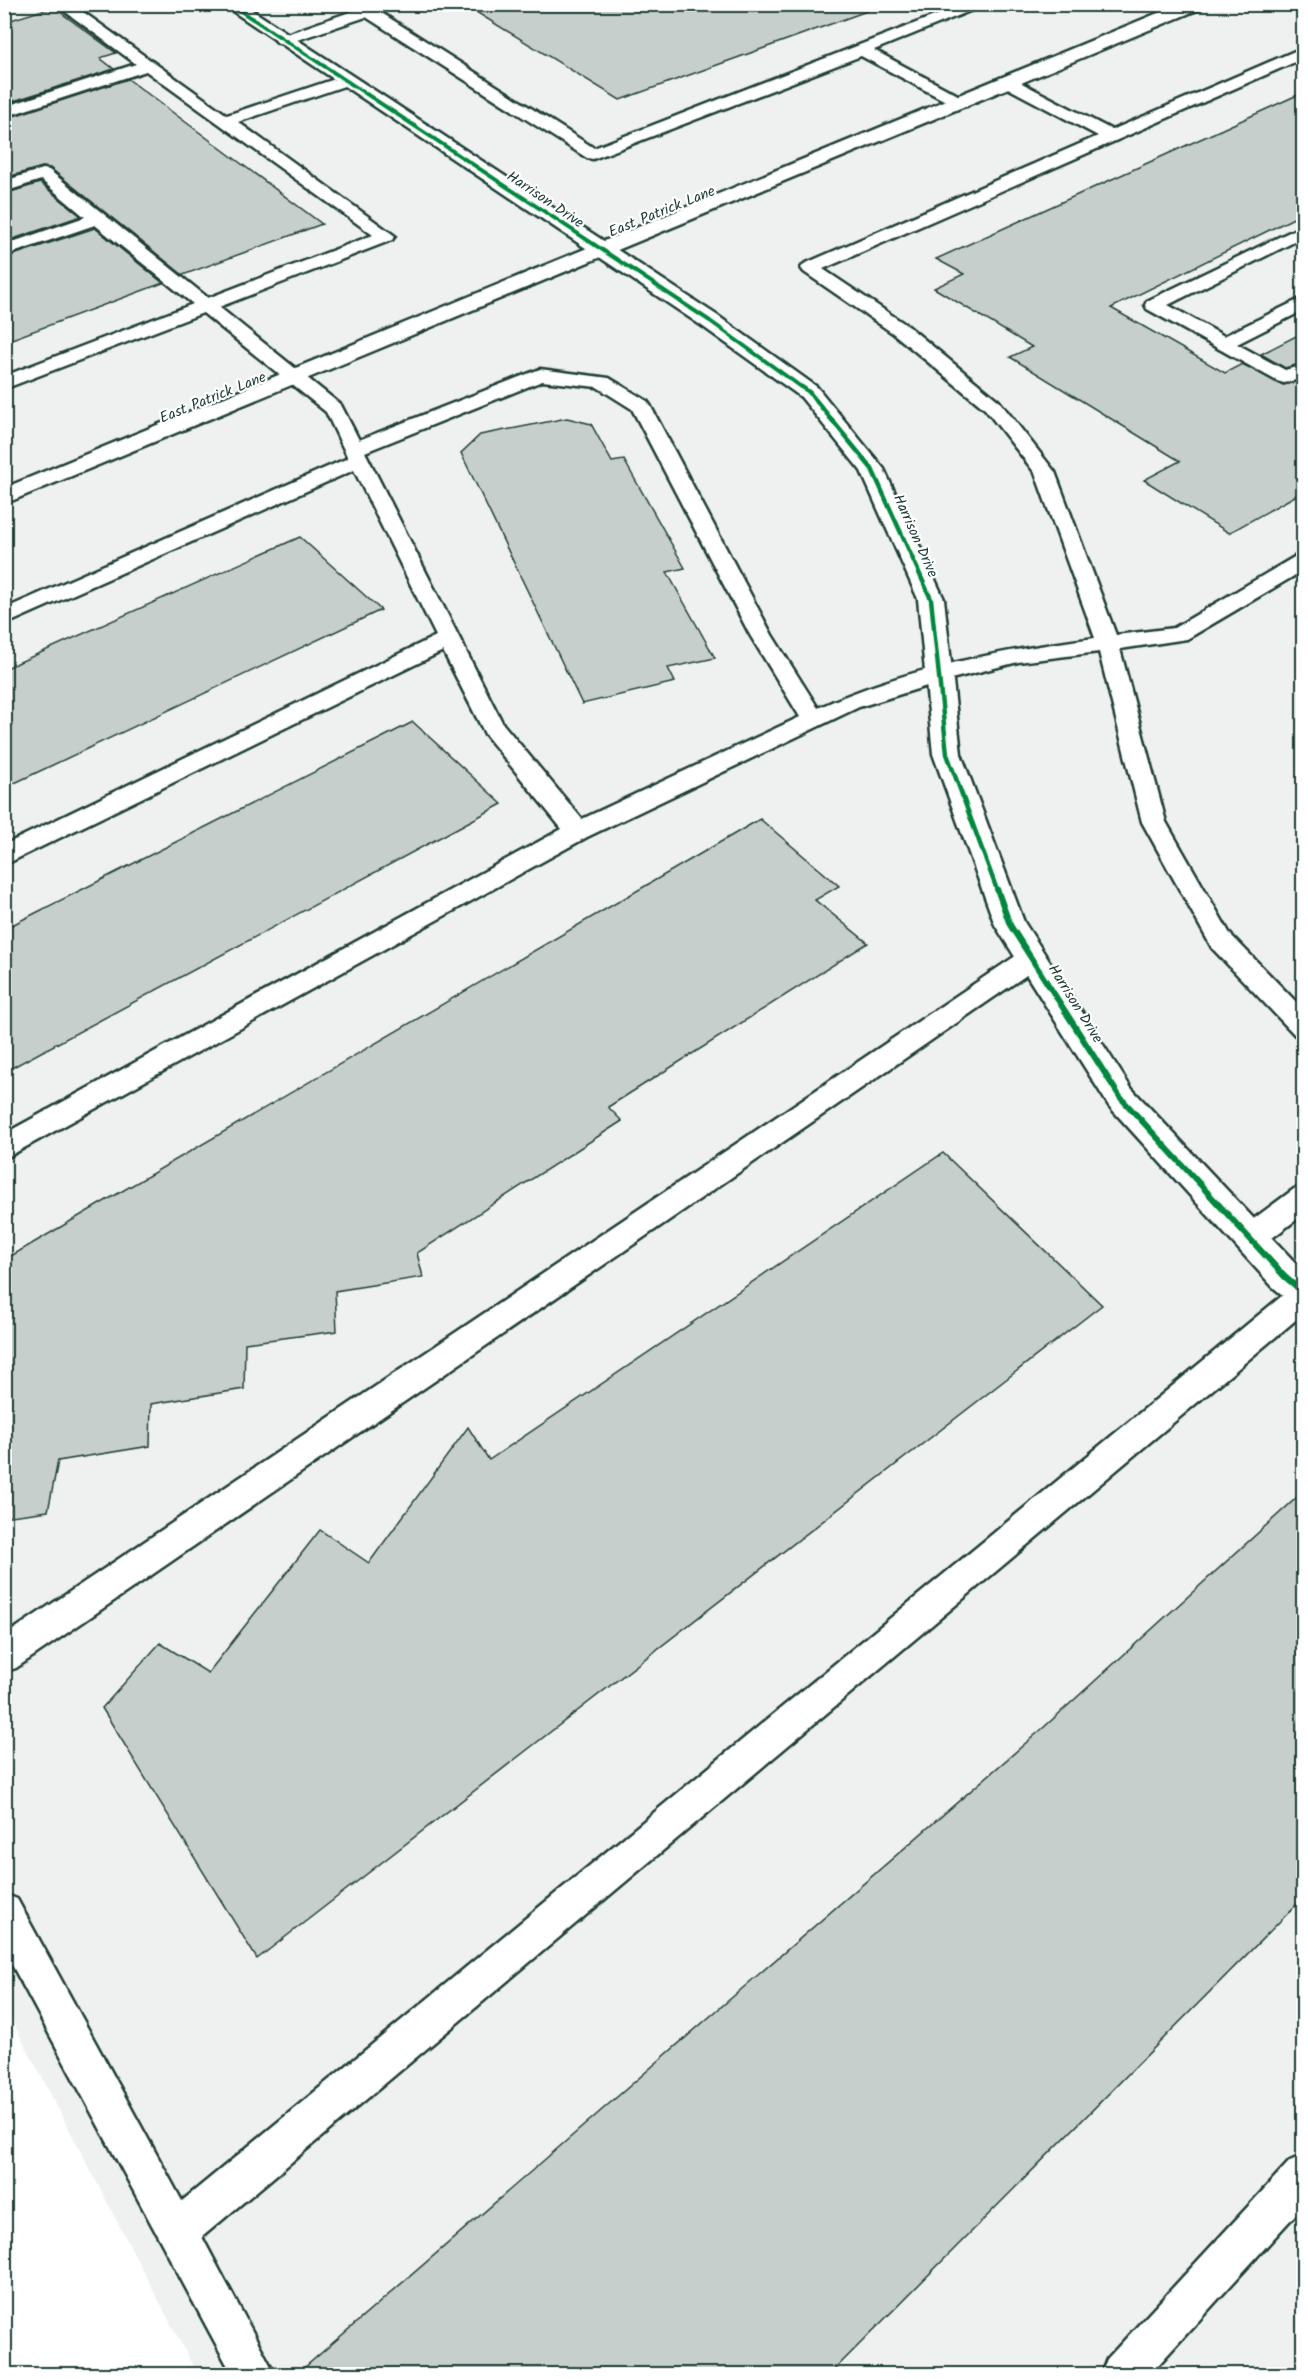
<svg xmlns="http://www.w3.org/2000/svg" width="1308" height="2379" viewBox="0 0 1308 2379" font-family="Kalam,sans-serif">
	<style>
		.built { fill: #eef1f0 }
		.building { fill: #c7cfcc; stroke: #1f3d34; stroke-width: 1.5 }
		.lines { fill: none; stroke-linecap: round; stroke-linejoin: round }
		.lane-casing { stroke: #1f3d34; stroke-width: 5 }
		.street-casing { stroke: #1f3d34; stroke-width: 5 }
		.secondary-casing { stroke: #1f3d34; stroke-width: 5 }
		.lane { fill: #fff; fill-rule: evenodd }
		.street { fill: #fff; fill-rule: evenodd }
		.secondary { fill: #fff; fill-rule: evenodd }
		.cycleway-far2-casing { stroke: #fff; stroke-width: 6 }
		.cycleway-far1-casing { stroke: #fff; stroke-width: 8 }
		.cycleway-casing { stroke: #fff; stroke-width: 10 }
		.cycleway-far2 { stroke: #00873e; stroke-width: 4 }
		.cycleway-far1 { stroke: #00873e; stroke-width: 4.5 }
		.cycleway { stroke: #00873e; stroke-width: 6 }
		.labels { text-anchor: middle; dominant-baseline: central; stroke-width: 4.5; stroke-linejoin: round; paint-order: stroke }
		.far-street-label { font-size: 15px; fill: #1f3d34; stroke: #fff }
	</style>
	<rect width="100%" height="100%" fill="#fff"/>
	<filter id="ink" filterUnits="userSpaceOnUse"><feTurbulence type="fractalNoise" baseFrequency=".0167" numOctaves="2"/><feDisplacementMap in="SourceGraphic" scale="12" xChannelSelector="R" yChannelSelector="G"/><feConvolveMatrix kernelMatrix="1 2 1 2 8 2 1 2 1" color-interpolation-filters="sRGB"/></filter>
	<g filter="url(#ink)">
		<path class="built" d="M 4,5 L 1303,5 L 1303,2374 L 197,2374 L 5,2007 Z"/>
		<path class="building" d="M 463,4 L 866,4 L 867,11 L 620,100 Z
			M 53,7 L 116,53 L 100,58 L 114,69 L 4,104 L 4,22 Z
			M 128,79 L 322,224 L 183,275 L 50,168 L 42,167 L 4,178 L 4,119 Z
			M 1304,92 L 1304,213 L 1111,308 L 1225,373 L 1242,364 L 1283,385 L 1304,380 L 1304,491 L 1229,533 L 1144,480 L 1180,461 L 1010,357 L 1032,347 L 934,288 L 964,274 L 936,259 Z
			M 40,183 L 81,216 L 4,242 L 4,194 Z
			M 95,228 L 163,283 L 4,342 L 4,258 Z
			M 1304,332 L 1304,363 L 1285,368 L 1261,354 Z
			M 567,418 L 591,424 L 612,462 L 624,460 L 685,568 L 667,572 L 715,658 L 668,668 L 675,682 L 582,704 L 461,453 L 480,435 Z
			M 300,537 L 381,610 L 4,788 L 4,669 Z
			M 413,722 L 502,804 L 4,1072 L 4,929 Z
			M 760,819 L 839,886 L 815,900 L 868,943 L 608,1107 L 622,1121 L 417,1253 L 423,1277 L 335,1291 L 337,1331 L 245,1343 L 244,1389 L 151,1404 L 150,1446 L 58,1461 L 48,1511 L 4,1517 L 4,1260 Z
			M 943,1153 L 1102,1305 L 257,1959 L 102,1708 L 160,1643 L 208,1673 L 320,1530 L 369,1563 L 468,1427 L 489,1460 Z
			M 1304,1491 L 1304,1897 L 830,2374 L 297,2374 L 1042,1729 Z"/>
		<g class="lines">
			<defs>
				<path id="lane" d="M 55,4 L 72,4 L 227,115 L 338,78 L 350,78 L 352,81 L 350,84 L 238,122 L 395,236 L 392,240 L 219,307 L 341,405 L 359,440 L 540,369 L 609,378 L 647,401 L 650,405 L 772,635 L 818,708 C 902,669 1003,650 1095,638 L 1035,473 L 985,409 L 894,334 L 804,272 L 801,268 L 804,264 L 1098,136 L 1004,86 L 1002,83 L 1004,80 L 1016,80 L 1112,130 L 1304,47 L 1304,58 L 823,269 L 908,326 L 999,401 L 1055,472 L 1116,635 L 1174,628 L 1296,556 L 1304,554 L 1304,570 L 1187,639 L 1120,649 L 1166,822 L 1230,934 L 1304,1010 L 1304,1038 L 1295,1035 L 1212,948 L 1142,822 L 1099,652 L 1018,662 L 943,681 L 859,707 L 587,837 L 4,1159 L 4,1134 L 562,829 L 485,734 L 443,651 L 4,865 L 4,845 L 436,636 L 354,470 L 4,625 L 4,609 L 348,458 L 326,412 L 203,313 L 4,389 L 4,376 L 193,304 L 95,225 L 4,256 L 4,245 L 85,217 L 41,180 L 4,192 L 4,181 L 43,169 L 49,170 L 208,298 L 373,235 L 146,71 L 4,117 L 4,107 L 136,64 ZM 542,381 L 597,387 L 632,409 L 750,635 L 800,717 L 582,819 L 503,724 L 365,452 Z
					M 373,4 L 393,4 L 391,8 L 380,12 L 594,148 L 965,4 L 987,4 L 874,50 L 967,100 L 969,103 L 967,106 L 955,106 L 861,56 L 593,159 L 587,158 L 366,17 L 288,43 L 278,43 L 275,40 L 278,37 Z
					M 1304,225 L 1304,237 L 1168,305 L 1224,336 L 1304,297 L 1304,310 L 1237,344 L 1285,370 L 1304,365 L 1304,378 L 1284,383 L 1277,381 L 1147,309 L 1145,305 L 1147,301 Z
					M 1032,948 L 1041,951 L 1045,958 L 1041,965 L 16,1668 L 4,1672 L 4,1636 L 1023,951 Z
					M 1304,1185 L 1304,1214 L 1260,1247 L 1250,1250 L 1240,1247 L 1235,1238 L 1240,1229 L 1294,1189 Z
					M 1304,1282 L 1304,1313 L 202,2237 L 275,2374 L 232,2374 L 4,1950 L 4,1894 L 17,1899 L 182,2201 L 1294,1286 Z
					M 1304,2155 L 1304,2205 L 1150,2374 L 1101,2374 L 1107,2359 L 1290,2161 Z"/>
				<path id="street" d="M 222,4 L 243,4 L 718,316 L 817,387 L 884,469 L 944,599 L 961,754 L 1024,922 L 1131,1088 L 1304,1272 L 1304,1308 L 1292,1303 L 1273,1287 L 1109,1106 L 995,925 L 933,754 L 918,599 L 861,471 L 801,397 L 702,326 Z"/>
				<path id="secondary" d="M 1180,4 L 1204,4 L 1202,8 L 4,504 L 4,488 Z"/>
			</defs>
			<use href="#lane" class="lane-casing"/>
			<use href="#street" class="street-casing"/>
			<use href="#secondary" class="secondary-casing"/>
			<use href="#lane" class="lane"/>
			<use href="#street" class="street"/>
			<use href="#secondary" class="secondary"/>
			<defs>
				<path id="cycleway-far2" d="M 230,4 L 710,321 L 804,389"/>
				<path id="cycleway-far1" d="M 802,387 L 809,392 L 872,469 L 931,599 L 947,754 L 997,890"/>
				<path id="cycleway" d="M 997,889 L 1010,925 L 1120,1097 L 1285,1277 L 1304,1293"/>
			</defs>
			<use href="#cycleway-far2" class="cycleway-far2-casing"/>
			<use href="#cycleway-far1" class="cycleway-far1-casing"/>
			<use href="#cycleway" class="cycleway-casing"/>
			<use href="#cycleway-far2" class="cycleway-far2"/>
			<use href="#cycleway-far1" class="cycleway-far1"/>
			<use href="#cycleway" class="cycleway"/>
		</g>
	</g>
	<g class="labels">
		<g class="far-street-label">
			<text transform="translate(545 200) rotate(34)">Harrison Drive</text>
			<text transform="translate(662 212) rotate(-22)">East Patrick Lane</text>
			<text transform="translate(213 398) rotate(-22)">East Patrick Lane</text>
			<text transform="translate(915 536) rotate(66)">Harrison Drive</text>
			<text transform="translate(1075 1004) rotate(58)">Harrison Drive</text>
		</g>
	</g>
	<rect width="1308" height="2379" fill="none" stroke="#fff" stroke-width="24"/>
	<rect x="12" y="12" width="1284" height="2355" fill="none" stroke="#1f3d34" stroke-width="2" filter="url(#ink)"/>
</svg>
